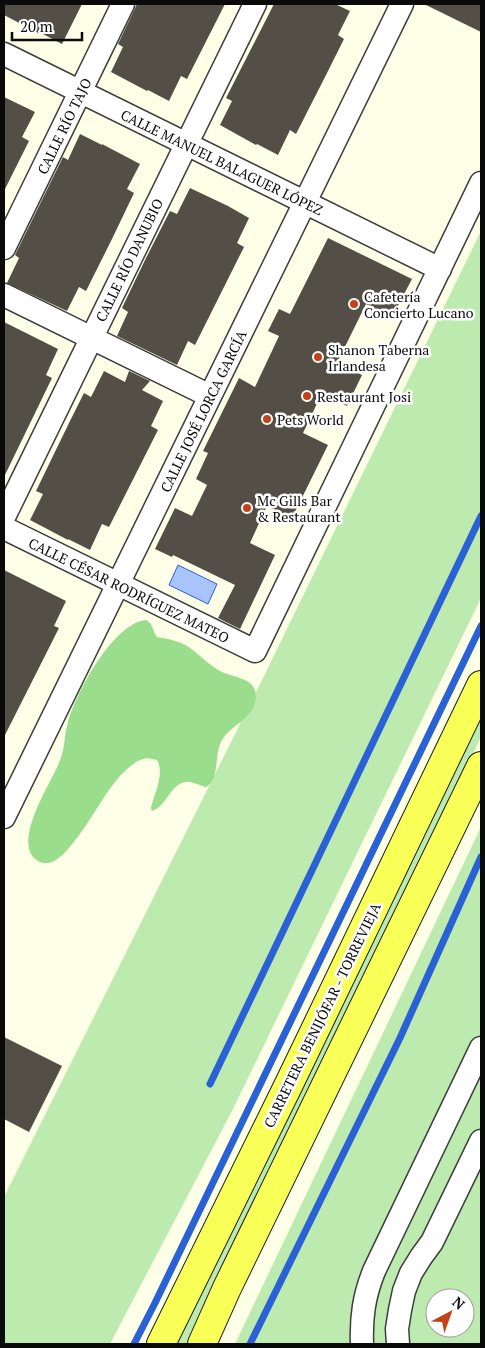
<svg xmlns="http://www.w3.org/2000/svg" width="485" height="1348" viewBox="0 0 485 1348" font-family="'PT Serif',serif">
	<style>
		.green { fill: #bdebaf; fill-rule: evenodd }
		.forest { fill: #9add8d }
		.water { fill: #a8c4fa; stroke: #2a61d6 }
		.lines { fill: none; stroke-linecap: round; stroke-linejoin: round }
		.stream { stroke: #2a61d6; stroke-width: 7 }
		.building { fill: #534f46 }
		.minor-casing { stroke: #3d3d3d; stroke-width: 25 }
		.major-casing { stroke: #1b1b1b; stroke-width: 30 }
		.minor { stroke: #fff; stroke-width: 22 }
		.major { stroke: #f8ff57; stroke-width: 28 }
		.poi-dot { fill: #c2421a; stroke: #fff; stroke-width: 2 }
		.labels { text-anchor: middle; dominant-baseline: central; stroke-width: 5; stroke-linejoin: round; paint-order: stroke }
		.street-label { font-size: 14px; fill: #0a0a0a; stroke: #fff }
		.poi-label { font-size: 14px; fill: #0a0a0a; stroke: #fff; text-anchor: start }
	</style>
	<rect width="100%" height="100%" fill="#fdffe7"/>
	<path class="green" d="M 481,231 L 481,598 L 232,1111 L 110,1344 L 4,1344 L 4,1197 L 261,682 Z
		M 481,708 L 481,737 L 188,1344 L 173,1344 Z
		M 481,827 L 481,1344 L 235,1344 ZM 435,1298 L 465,1298 L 465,1328 L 435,1328 Z"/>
	<path class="forest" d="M 146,620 C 153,623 153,632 157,637 C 169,639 180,641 190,648 C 200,655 209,665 220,671 C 229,676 244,677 251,684 C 255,688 256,693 256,698 C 253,721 230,724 221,742 C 214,755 220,780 206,787 C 200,786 192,781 186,782 C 171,783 166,807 152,811 L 151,808 C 154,794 165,774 157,760 C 153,759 147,757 143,759 C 133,762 126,770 119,777 C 102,797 90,822 73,843 C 68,849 62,857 54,861 C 51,863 44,864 40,862 C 8,847 51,783 59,763 C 65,750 64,736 68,722 C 76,693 113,623 146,620 Z"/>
	<path class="water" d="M 178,565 L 217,584 L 208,604 L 169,585 Z"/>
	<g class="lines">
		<path class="stream" d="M 210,1084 L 481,516
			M 134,1344 L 155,1303 L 481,626
			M 250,1344 L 400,1038 L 481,857"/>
	</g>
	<path class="building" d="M 4,4 L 82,4 L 62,44 L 41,33 L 40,34 L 4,15 Z
		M 137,4 L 225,4 L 187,79 L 181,76 L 169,101 L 148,90 L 147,91 L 111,72 L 123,47 L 118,44 Z
		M 274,4 L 335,4 L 350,11 L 338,35 L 344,39 L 326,75 L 296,134 L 290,130 L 278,155 L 257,144 L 256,145 L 220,125 L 232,101 L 226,98 Z
		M 424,4 L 481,4 L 481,32 Z
		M 4,97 L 35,112 L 22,137 L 29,141 L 4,191 Z
		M 80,134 L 102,145 L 102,144 L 140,164 L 127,189 L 134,193 L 112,239 L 86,291 L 79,287 L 67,311 L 7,283 L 19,258 L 15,255 L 63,157 L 68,160 Z
		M 190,188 L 228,206 L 249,218 L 237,243 L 244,247 L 195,345 L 188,341 L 177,365 L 117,336 L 128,312 L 122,308 L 145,260 L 170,211 L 177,214 Z
		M 328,238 L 412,279 L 392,317 L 366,304 L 337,363 L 362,375 L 347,406 L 322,393 L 303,433 L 328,445 L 292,518 L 267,506 L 250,543 L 275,555 L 240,629 L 218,618 L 235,585 L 173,555 L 172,557 L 155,549 L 175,508 L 192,516 L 207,485 L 196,479 L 208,453 L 203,451 L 239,378 L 255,387 L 279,336 L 268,331 L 279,309 L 290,314 Z
		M 4,322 L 58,349 L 46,375 L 52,378 L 4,477 Z
		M 104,371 L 125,382 L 129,371 L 150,381 L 142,390 L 163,401 L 151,426 L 158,430 L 109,527 L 102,524 L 90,550 L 68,539 L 68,540 L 30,520 L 43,494 L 36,491 L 69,423 L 84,393 L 91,397 Z
		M 4,570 L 66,601 L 54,626 L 59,628 L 4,737 Z
		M 4,1037 L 62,1066 L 29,1132 L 4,1119 Z"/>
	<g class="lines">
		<defs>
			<path id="minor" d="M 4,54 L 440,269
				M 4,248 L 123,4
				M 4,295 L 210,396
				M 4,517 L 255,4
				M 4,528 L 255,651 L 481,183
				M 4,817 L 402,4
				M 362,1344 C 361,1317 364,1296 374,1271 L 481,1048
				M 398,1344 L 397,1329 L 400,1310 L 404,1291 L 411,1273 L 421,1257 L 432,1242 L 481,1141"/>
			<path id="major" d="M 161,1344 L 289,1084 L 481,685
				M 202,1344 L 227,1288 L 481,766"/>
		</defs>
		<use href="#minor" class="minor-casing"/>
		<use href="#major" class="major-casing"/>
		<use href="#minor" class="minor"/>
		<use href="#major" class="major"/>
	</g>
	<g class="poi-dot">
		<circle cx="354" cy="304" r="5"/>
		<circle cx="318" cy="357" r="5"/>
		<circle cx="307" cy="396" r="5"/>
		<circle cx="267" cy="419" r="5"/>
		<circle cx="247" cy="508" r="5"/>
	</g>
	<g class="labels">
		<g class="street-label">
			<text transform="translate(64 126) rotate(-64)">CALLE RÍO TAJO</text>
			<text transform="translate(222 162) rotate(26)">CALLE MANUEL BALAGUER LÓPEZ</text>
			<text transform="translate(129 260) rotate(-64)">CALLE RÍO DANUBIO</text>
			<text transform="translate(203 411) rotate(-64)">CALLE JOSÉ LORCA GARCÍA</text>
			<text transform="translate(129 590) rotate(26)">CALLE CÉSAR RODRÍGUEZ MATEO</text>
			<text transform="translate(322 1015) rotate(-64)">CARRETERA BENIJÓFAR - TORREVIEJA</text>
		</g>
		<g class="poi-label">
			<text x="364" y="296">Cafetería<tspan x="364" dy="16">Concierto Lucano</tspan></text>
			<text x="328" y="349">Shanon Taberna<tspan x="328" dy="16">Irlandesa</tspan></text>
			<text x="317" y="396">Restaurant Josi</text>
			<text x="277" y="419">Pets World</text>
			<text x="257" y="500">Mc Gills Bar<tspan x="257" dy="16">&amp; Restaurant</tspan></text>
		</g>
	</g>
	<rect width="485" height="1348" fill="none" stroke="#0a0a0a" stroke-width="10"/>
	<g transform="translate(450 1313) rotate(41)"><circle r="24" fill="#ffffff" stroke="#9d9d9d"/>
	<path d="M0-4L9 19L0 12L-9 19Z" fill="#c2421a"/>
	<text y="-8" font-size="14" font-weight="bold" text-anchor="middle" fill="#0a0a0a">N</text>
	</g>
	<path d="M12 32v8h70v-8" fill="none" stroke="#0a0a0a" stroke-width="2.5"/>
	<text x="20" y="32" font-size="15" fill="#0a0a0a" stroke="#ffffff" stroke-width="4" paint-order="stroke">20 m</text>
</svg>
